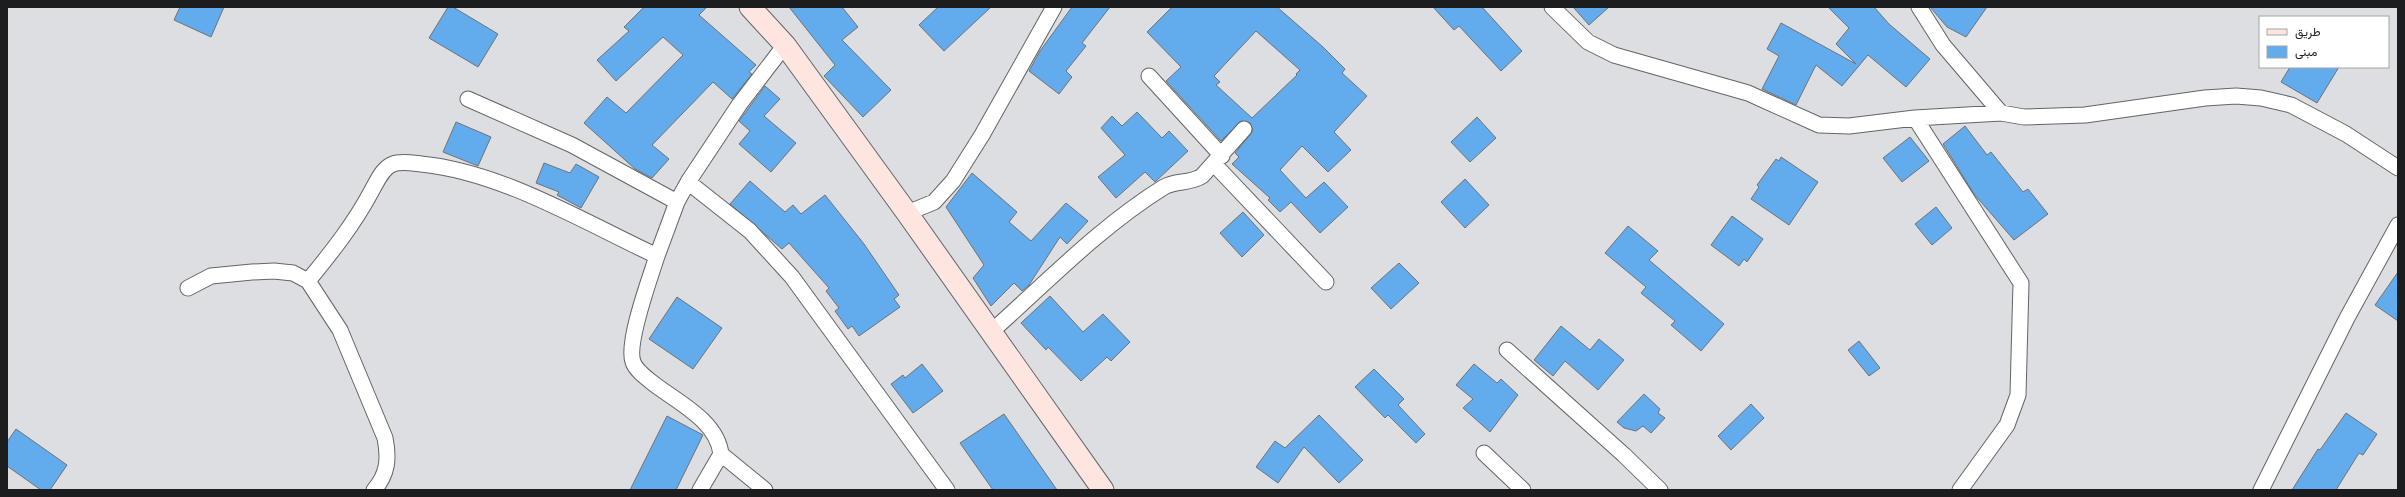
<svg xmlns="http://www.w3.org/2000/svg" width="2405" height="497" viewBox="0 0 2405 497" font-family="Figtree,Vazirmatn,sans-serif">
	<style>
		.building { fill: #62abed; stroke: #707375; fill-rule: evenodd }
		.lines { fill: none; stroke-linecap: round; stroke-linejoin: round }
		.minor-casing { stroke: #626567; stroke-width: 17 }
		.secondary-casing { stroke: #626567; stroke-width: 23 }
		.minor { stroke: #fff; stroke-width: 15 }
		.secondary { stroke: #fee5e0; stroke-width: 21 }
	</style>
	<rect width="100%" height="100%" fill="#dcdee1"/>
	<path class="building" d="M 180,7 L 224,7 L 211,37 L 174,20 Z
		M 448,7 L 453,7 L 498,34 L 478,67 L 429,38 Z
		M 644,7 L 707,7 L 699,15 L 756,65 L 749,72 L 752,74 L 732,99 L 713,82 L 652,145 L 669,159 L 652,178 L 635,169 L 584,123 L 607,97 L 626,113 L 683,55 L 663,37 L 616,81 L 597,60 L 629,31 L 624,27 Z
		M 789,7 L 842,7 L 858,27 L 842,40 L 891,90 L 863,117 L 824,76 L 835,65 Z
		M 938,7 L 991,7 L 944,51 L 919,25 Z
		M 1072,7 L 1110,7 L 1082,43 L 1086,46 L 1066,71 L 1072,77 L 1059,94 L 1029,71 L 1040,51 Z
		M 1172,7 L 1277,7 L 1323,47 L 1345,69 L 1342,73 L 1367,96 L 1334,132 L 1351,150 L 1328,172 L 1302,146 L 1280,170 L 1306,198 L 1324,182 L 1348,207 L 1320,233 L 1291,202 L 1280,212 L 1268,200 L 1270,198 L 1232,164 L 1239,157 L 1235,153 L 1253,131 L 1250,123 L 1241,121 L 1221,141 L 1166,81 L 1181,67 L 1147,32 ZM 1256,31 L 1300,70 L 1296,74 L 1297,75 L 1252,118 L 1216,85 L 1220,82 L 1214,76 Z
		M 1433,7 L 1482,7 L 1522,51 L 1501,71 L 1459,26 L 1454,30 Z
		M 1573,7 L 1609,7 L 1589,25 Z
		M 1828,7 L 1874,7 L 1889,24 L 1930,59 L 1906,87 L 1868,55 L 1842,86 L 1816,65 L 1796,105 L 1762,89 L 1779,56 L 1767,49 L 1781,23 L 1856,64 L 1836,44 L 1849,28 Z
		M 1930,7 L 1987,7 L 1966,37 L 1947,27 Z
		M 2290,67 L 2339,67 L 2317,103 L 2281,82 Z
		M 765,86 L 780,99 L 764,116 L 796,143 L 771,172 L 739,144 L 750,131 L 739,121 Z
		M 1137,112 L 1162,138 L 1169,131 L 1188,151 L 1155,182 L 1145,172 L 1116,198 L 1098,177 L 1125,155 L 1101,128 L 1112,116 L 1122,126 Z
		M 1477,117 L 1496,138 L 1470,162 L 1451,142 Z
		M 456,122 L 491,137 L 478,166 L 443,152 Z
		M 1965,126 L 1987,155 L 1991,152 L 2023,192 L 2028,189 L 2048,214 L 2014,240 L 1974,194 L 1943,144 Z
		M 1910,137 L 1929,161 L 1902,182 L 1883,158 Z
		M 1781,157 L 1818,182 L 1789,225 L 1751,199 L 1759,187 L 1757,185 L 1776,159 L 1779,161 Z
		M 544,163 L 570,173 L 576,164 L 599,177 L 581,208 L 557,195 L 559,192 L 536,183 Z
		M 972,173 L 1017,212 L 1009,222 L 1031,241 L 1066,203 L 1088,221 L 1067,244 L 1060,237 L 1029,285 L 1022,291 L 1014,283 L 991,306 L 973,278 L 984,265 L 946,207 Z
		M 1465,179 L 1489,205 L 1465,228 L 1441,202 Z
		M 750,181 L 785,212 L 793,205 L 801,214 L 825,195 L 864,244 L 899,295 L 894,299 L 900,307 L 859,336 L 852,326 L 848,329 L 835,311 L 839,308 L 826,291 L 829,288 L 789,243 L 782,249 L 730,204 Z
		M 1936,207 L 1952,228 L 1932,245 L 1915,224 Z
		M 1243,212 L 1264,235 L 1242,257 L 1220,233 Z
		M 1732,216 L 1763,239 L 1747,262 L 1744,259 L 1739,266 L 1711,245 Z
		M 1628,226 L 1658,251 L 1649,260 L 1724,324 L 1701,351 L 1671,325 L 1675,321 L 1641,293 L 1646,287 L 1605,253 Z
		M 1399,263 L 1419,283 L 1391,309 L 1371,288 Z
		M 2398,272 L 2398,321 L 2375,305 Z
		M 1050,296 L 1083,332 L 1103,314 L 1130,342 L 1111,361 L 1107,357 L 1081,381 L 1048,347 L 1046,350 L 1021,323 Z
		M 677,297 L 722,328 L 693,369 L 649,339 Z
		M 1561,326 L 1590,350 L 1599,339 L 1624,360 L 1598,390 L 1565,361 L 1553,376 L 1534,360 Z
		M 1859,341 L 1880,368 L 1869,376 L 1848,350 Z
		M 922,364 L 943,391 L 913,413 L 891,384 L 903,375 L 905,378 Z
		M 1474,364 L 1497,383 L 1501,379 L 1518,395 L 1490,432 L 1463,408 L 1473,399 L 1456,385 Z
		M 1374,369 L 1404,399 L 1398,405 L 1425,434 L 1416,443 L 1388,415 L 1385,418 L 1355,387 Z
		M 1644,394 L 1660,409 L 1658,413 L 1665,418 L 1651,433 L 1643,426 L 1636,431 L 1624,428 L 1617,422 Z
		M 1751,404 L 1764,418 L 1731,450 L 1718,436 Z
		M 2346,413 L 2377,434 L 2363,455 L 2359,453 L 2336,490 L 2292,490 L 2318,449 L 2320,450 Z
		M 1004,414 L 1057,490 L 993,490 L 960,443 Z
		M 1319,415 L 1363,460 L 1339,483 L 1304,447 L 1278,483 L 1256,467 L 1275,441 L 1285,448 Z
		M 667,416 L 703,435 L 676,490 L 630,490 Z
		M 16,429 L 67,465 L 50,490 L 41,490 L 7,466 L 7,442 Z"/>
	<g class="lines">
		<defs>
			<path id="minor" d="M 1552,7 L 1588,42 L 1614,55 L 1748,93 L 1819,125 L 1849,126 L 1915,118 L 2001,113 L 2024,117 L 2085,115 L 2205,98 L 2236,96 L 2261,98 L 2291,105 L 2346,134 L 2398,168
				M 1919,7 L 1943,45 L 2001,113
				M 1149,76 L 1222,156
				M 468,99 L 572,145 L 677,202
				M 1915,118 L 2021,283 L 2018,395 L 2007,425 L 1960,490
				M 1214,164 L 1326,282
				M 688,182 L 750,231 L 792,277 L 947,490
				M 907,213 L 934,202 L 953,181 L 982,135 L 1054,7
				M 657,256 C 650,278 626,343 633,362 C 636,371 648,379 654,384 C 679,403 717,421 721,454 L 700,490
				M 308,281 C 331,253 354,224 371,192 C 377,182 382,168 393,164 C 401,161 412,163 421,164 C 502,172 584,222 657,256 L 677,202 L 688,182 L 739,105 L 785,45
				M 188,288 L 211,276 L 252,272 L 274,271 L 293,273 L 308,281 L 340,330 L 385,438 C 389,458 388,474 374,490
				M 991,332 C 1047,282 1101,226 1164,187 C 1176,180 1190,184 1202,176 L 1244,129
				M 1507,350 L 1624,455 L 1660,490
				M 1484,453 L 1523,490
				M 721,454 L 765,490
				M 2261,490 L 2347,318 L 2398,225"/>
			<path id="secondary" d="M 750,7 L 785,45 L 907,213 L 1103,490"/>
		</defs>
		<use href="#minor" class="minor-casing"/>
		<use href="#secondary" class="secondary-casing"/>
		<use href="#minor" class="minor"/>
		<use href="#secondary" class="secondary"/>
	</g>
	<rect width="2405" height="497" fill="none" stroke="#1c1d1e" stroke-width="16"/>
	<rect x="2259" y="16" width="130" height="52" fill="#ffffff" stroke="#a4a5a5"/>
	<rect x="2267" y="29" width="20" height="6" fill="#fee5e0" stroke="#a4a5a5"/>
	<text x="2295" y="36" font-size="12" fill="#1c1d1e">طريق</text>
	<rect x="2267" y="46" width="20" height="12" fill="#62abed" stroke="#a4a5a5"/>
	<text x="2295" y="56" font-size="12" fill="#1c1d1e">مبنى</text>
</svg>
